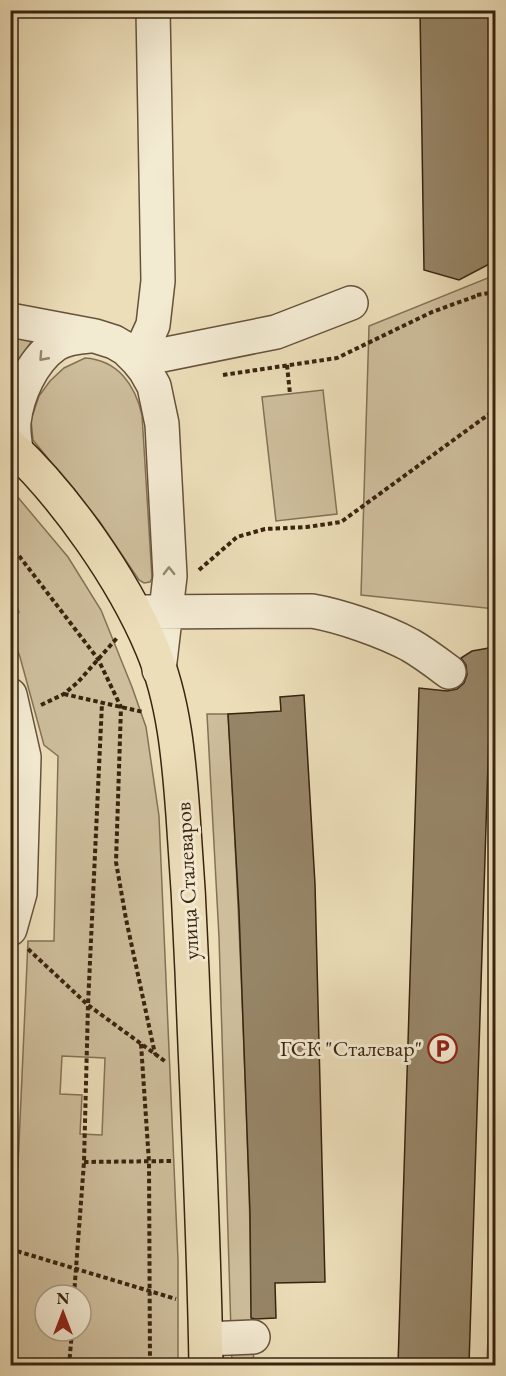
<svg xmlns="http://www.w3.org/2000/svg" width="506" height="1376" viewBox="0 0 506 1376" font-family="'EB Garamond',serif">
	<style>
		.green { fill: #cebe9c; stroke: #847156; stroke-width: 1.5; fill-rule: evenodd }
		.building { fill: #968567; stroke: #39240f; stroke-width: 1.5 }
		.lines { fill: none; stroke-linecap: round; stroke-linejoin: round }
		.minor-casing { stroke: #66523a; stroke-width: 36 }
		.major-casing { stroke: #39240f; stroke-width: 36 }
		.path { stroke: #39240f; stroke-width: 4; stroke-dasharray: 4.5 3; stroke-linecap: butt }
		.minor { stroke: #f3ead2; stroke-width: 33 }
		.major { stroke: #ecdeb9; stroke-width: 33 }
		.oneway { stroke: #968770 }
		.labels { text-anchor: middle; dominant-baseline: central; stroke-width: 6; stroke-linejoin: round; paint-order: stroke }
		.street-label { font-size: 22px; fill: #39240f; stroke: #f3ead2 }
		.poi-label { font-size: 22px; fill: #39240f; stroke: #f3ead2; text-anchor: end }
	</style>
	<rect width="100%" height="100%" fill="#ecdeb9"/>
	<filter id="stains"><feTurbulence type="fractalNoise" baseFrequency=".00333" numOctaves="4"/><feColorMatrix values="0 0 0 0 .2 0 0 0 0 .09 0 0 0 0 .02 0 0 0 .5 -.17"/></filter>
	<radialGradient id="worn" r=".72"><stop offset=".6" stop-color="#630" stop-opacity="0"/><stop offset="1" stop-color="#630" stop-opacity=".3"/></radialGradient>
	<path class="green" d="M 495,275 L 495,609 L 361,595 L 369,326 Z
		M 11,337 L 29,340 L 31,342 L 15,366 L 11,377 Z
		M 85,358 C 118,360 135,385 142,415 L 152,578 L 150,582 L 144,583 L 139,580 L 100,522 L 33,440 L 31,420 L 39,396 L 50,381 L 64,368 Z
		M 323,390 L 337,514 L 276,521 L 262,397 Z
		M 11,489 L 68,557 L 101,610 L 132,687 L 146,727 L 159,816 L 178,1260 L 178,1365 L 11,1365 L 11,1323 L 28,941 L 54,941 L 58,756 L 44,745 L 20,657 L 11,633 L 11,622 L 19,612 L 11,591 ZM 62,1056 L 105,1058 L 102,1135 L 80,1134 L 82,1095 L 60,1094 ZM 45,1295 L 81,1295 L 81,1331 L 45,1331 Z
		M 207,714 L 228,714 C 237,863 243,1012 248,1162 C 251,1230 250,1298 254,1365 L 232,1365 L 219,937 Z
		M 495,1133 L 496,1365 L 487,1366 L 487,1365 Z"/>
	<path class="building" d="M 420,10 L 495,10 L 495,261 L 459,280 L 424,270 Z
		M 495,647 L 495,730 L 489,731 L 469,1365 L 398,1365 L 419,688 L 447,691 L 457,689 L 464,683 L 467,675 L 466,665 L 461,658 L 472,651 Z
		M 304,695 L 315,884 L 325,1282 L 275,1283 L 276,1318 L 255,1319 L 251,1318 L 250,1213 L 239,911 L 228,714 L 281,711 L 280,697 Z"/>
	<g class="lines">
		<defs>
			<path id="minor" d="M 10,320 L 95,336 L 114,342 L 126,349 L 137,360 L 145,370 L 154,386 L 162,424 L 170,576 L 159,670
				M 137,360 L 153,325 L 158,281 L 153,10
				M 137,360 L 276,332 L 351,303
				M 16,450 C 15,441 13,431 14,422 C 17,395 32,361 55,345 C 65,338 78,337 90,336
				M 145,612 L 312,611 C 341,616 384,631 410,645 C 424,653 437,663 449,672
				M 10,695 L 24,757 L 20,893 L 10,929
				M 206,1339 L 253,1337"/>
			<path id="major" d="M 10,445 C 65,496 123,579 152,648 C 174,700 179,760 183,815 C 187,867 190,919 192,971 C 197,1102 204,1234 206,1366"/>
		</defs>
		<use href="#minor" class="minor-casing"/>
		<use href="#major" class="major-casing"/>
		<path class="path" d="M 477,295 L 496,292
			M 287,365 L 290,394
			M 223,375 L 337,358 L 432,312 L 479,295
			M 10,544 L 98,659 L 121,707 L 116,862 L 126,919 L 155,1054
			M 199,570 L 237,537 L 265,529 L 307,527 L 341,522 L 496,409
			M 64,694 L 143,712
			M 41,705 L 64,694 L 78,682 L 117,638
			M 28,949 L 88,1005 L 166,1062
			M 141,1044 L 149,1162 L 150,1366
			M 84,1162 L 173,1161
			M 10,1249 L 176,1299
			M 74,1295 L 84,1162 L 88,1005 L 102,703
			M 69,1366 L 72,1331"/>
		<use href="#minor" class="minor"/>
		<use href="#major" class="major"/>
	</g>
	<defs><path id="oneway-chevron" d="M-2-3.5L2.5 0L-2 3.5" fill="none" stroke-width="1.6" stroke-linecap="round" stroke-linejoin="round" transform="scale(1.5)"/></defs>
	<g class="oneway">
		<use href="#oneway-chevron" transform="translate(43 357) rotate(132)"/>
		<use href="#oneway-chevron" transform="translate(169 571) rotate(-91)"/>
	</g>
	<defs>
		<symbol id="parking-ring" viewBox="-11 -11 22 22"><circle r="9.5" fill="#f3ead2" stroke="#8f2418" stroke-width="1.5"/><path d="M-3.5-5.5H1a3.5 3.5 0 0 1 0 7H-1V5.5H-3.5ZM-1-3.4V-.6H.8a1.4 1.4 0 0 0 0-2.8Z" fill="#8f2418"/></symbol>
	</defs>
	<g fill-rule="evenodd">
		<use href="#parking-ring" x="426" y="1032" width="33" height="33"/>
	</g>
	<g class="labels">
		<g class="street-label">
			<text transform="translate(187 881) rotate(-93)">улица Сталеваров</text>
		</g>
		<g class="poi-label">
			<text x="422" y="1048">ГСК "Сталевар"</text>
		</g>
	</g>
	<rect width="506" height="1376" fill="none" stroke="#ecdeb9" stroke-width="36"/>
	<rect x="12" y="12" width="482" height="1352" fill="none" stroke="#39240f" stroke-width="3"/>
	<rect x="18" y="18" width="470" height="1340" fill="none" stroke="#39240f" stroke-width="1.5"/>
	<g transform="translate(63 1313)"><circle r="28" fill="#f3ead2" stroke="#a99b84" stroke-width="1.5"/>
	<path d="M0-4.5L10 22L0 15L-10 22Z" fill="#8f2418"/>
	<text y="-9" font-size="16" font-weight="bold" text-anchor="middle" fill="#39240f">N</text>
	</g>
	<rect width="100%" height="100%" filter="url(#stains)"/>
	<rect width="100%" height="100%" fill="url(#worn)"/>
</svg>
